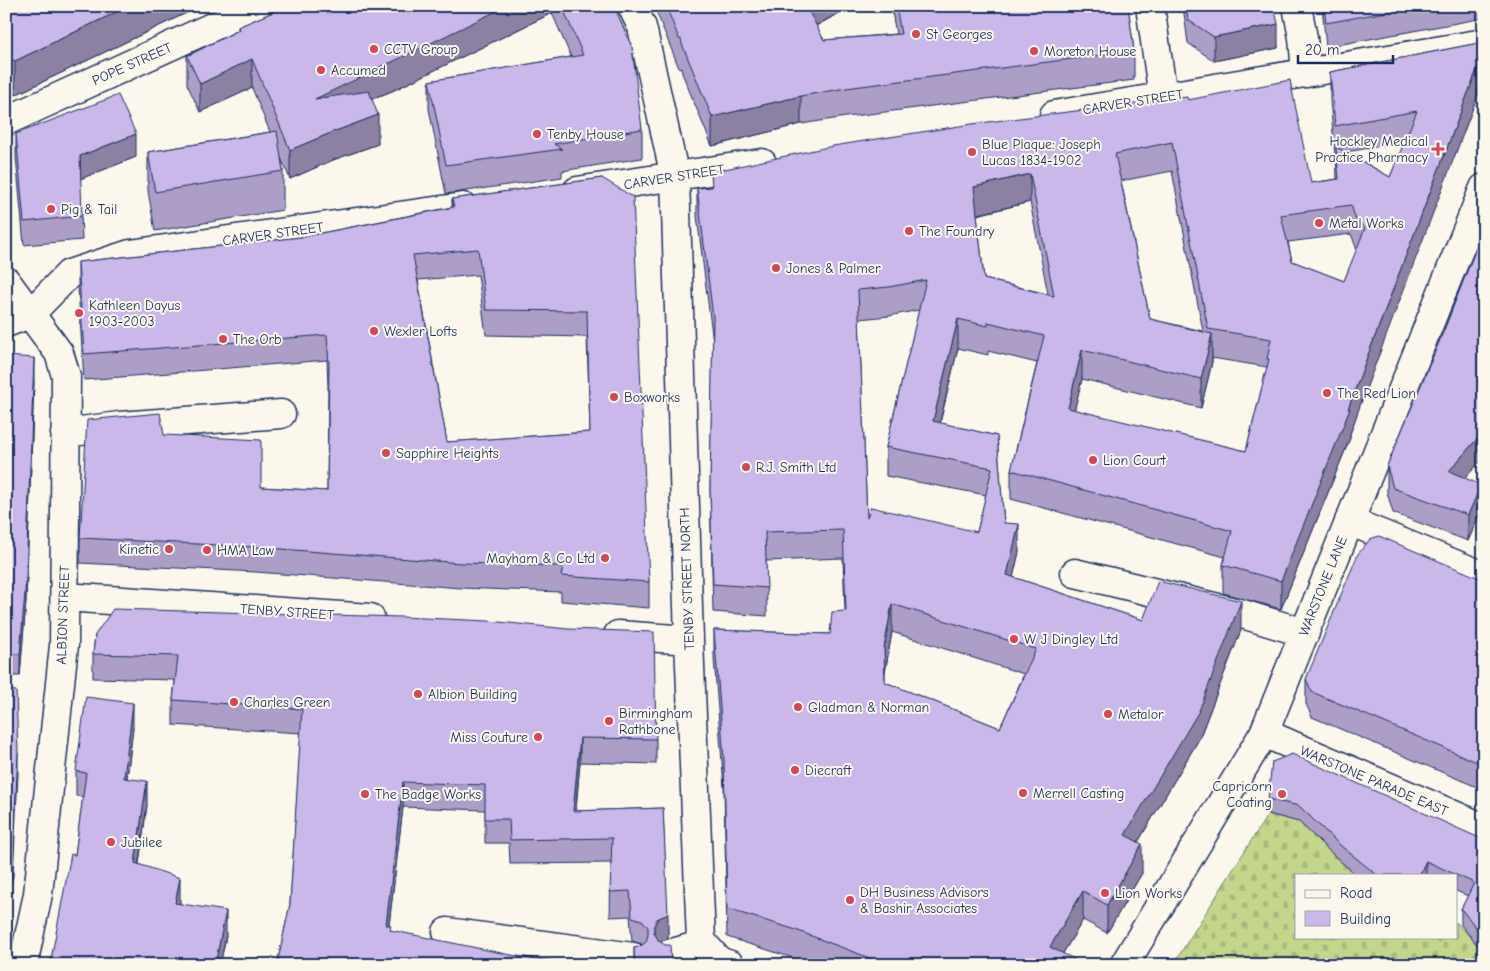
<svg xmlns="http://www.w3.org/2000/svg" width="1490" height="971" viewBox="0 0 1490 971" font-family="'Comic Neue',sans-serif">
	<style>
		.cemetery { fill: url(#cemetery-stones); stroke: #6f8275 }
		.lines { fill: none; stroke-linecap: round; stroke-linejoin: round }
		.minor-casing { stroke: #1b2f5e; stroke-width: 31 }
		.minor { stroke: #fbf7ec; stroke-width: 28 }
		.wall { fill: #ad9ec8; stroke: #1b2f5e; fill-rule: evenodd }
		.shaded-wall { fill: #8d81a3; stroke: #1b2f5e }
		.building { fill: #c9b8e9; stroke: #1b2f5e; fill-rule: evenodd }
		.poi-dot { fill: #d1495b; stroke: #fbf7ec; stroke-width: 2 }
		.labels { text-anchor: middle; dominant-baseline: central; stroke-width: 4; stroke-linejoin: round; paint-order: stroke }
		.poi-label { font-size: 14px; fill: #1b2f5e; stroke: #fbf7ec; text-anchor: start }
		.street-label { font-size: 14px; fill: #1b2f5e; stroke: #fbf7ec }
	</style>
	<defs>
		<pattern id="cemetery-stones" width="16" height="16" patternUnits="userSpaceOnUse" patternTransform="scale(1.25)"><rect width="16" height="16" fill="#c3d68c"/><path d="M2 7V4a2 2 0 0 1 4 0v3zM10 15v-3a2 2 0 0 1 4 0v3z" fill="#a7b87b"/></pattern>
	</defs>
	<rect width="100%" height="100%" fill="#fbf7ec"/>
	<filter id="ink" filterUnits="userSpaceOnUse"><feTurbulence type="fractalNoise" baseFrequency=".02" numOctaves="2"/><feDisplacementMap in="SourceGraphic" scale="10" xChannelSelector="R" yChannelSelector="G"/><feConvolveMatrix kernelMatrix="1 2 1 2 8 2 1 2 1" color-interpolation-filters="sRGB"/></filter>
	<g filter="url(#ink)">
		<path class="cemetery" d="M 1268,814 L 1299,821 L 1356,875 L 1296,875 L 1296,937 L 1432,937 L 1438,943 L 1441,937 L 1456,937 L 1456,922 L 1484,952 L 1484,965 L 1173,965 Z"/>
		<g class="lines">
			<defs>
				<path id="minor" d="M 632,6 L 642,27 L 675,177 L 689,640 L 701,941 L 719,961 L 730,965
					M 1150,6 L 1163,97
					M 1297,6 L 1303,38 L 1306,73
					M 1054,115 L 1484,43
					M 6,121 L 258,6
					M 577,191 L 762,163
					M 6,281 L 59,353 L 66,376 L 64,645 L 38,894 L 23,965
					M 6,323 L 30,314 L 69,274 L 130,254 L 463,207
					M 65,433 L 119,426 L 281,414
					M 1349,521 L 1484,576
					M 1075,573 L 1239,613 L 1305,633
					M 65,597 L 370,618
					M 618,635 L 689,640
					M 1264,733 L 1484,828
					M 447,932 L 633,957
					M 669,954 L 704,944
					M 1124,965 L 1264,733 L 1484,188"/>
			</defs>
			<use href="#minor" class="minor-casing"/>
			<use href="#minor" class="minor"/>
		</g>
		<path class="wall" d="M 6,6 L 201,6 L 15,95 L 6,91 Z
			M 287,6 L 614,6 L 642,129 L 642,158 L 562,171 L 562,177 L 446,194 L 429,109 L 429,81 L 571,57 L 552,13 L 392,91 L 372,99 L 378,144 L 333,160 L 290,179 L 281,158 L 283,171 L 283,210 L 155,231 L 148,191 L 148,152 L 270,132 L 252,88 L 200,112 L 187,84 L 187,56 L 238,30 L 238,27 Z
			M 654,6 L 852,6 L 816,26 L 824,40 L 896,34 L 891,6 L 1128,6 L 1134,51 L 1134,80 L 846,117 L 801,124 L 712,146 L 682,73 L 681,67 L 679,68 Z
			M 1183,6 L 1274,6 L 1278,48 L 1214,61 L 1188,43 Z
			M 1322,6 L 1484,6 L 1484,18 L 1326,47 Z
			M 1484,42 L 1350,434 L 1350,438 L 1281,609 L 1223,593 L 1223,565 L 1225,557 L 1011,499 L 1011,470 L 1037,363 L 988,351 L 988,355 L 958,348 L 940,423 L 997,436 L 1004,523 L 1019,552 L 1013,577 L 1143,620 L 1241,630 L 1199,739 L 1138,842 L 1142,873 L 1107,933 L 1083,920 L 1063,953 L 1074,965 L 811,965 L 793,958 L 727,937 L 724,788 L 714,658 L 714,630 L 830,634 L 845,611 L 843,558 L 766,561 L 767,616 L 713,612 L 710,489 L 713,342 L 697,216 L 697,188 L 711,187 L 1188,100 L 1311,183 L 1337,179 L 1336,154 L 1335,155 L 1330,100 L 1330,72 ZM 1405,142 L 1390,177 L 1346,152 ZM 1172,171 L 1203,331 L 1150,319 L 1121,181 ZM 1030,202 L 1048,294 L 984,279 L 977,215 ZM 1351,234 L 1357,250 L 1344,281 L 1292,261 L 1288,242 ZM 919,310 L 886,447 L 886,476 L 986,495 L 977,532 L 867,518 L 859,319 L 889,316 ZM 1212,358 L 1267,367 L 1246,451 L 1074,410 L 1082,379 L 1201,408 L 1212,362 ZM 892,632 L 1024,674 L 1000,728 L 885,682 L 885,673 Z
			M 16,134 L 136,157 L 80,179 L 82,240 L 24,245 L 16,157 Z
			M 602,178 L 649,582 L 649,608 L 561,601 L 561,592 L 461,588 L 256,572 L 80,563 L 80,538 L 164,435 L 261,487 L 327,491 L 328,387 L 327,360 L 84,380 L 78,288 L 78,262 L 301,237 L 452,207 L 452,199 ZM 478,275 L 486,335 L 587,337 L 590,432 L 447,442 L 418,280 Z
			M 1484,228 L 1484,457 L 1465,478 L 1481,511 L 1468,541 L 1393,513 L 1387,492 L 1387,466 L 1444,330 Z
			M 6,356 L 34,380 L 26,601 L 20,676 L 6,676 Z
			M 1484,580 L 1484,790 L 1312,717 L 1306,704 L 1306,679 Z
			M 95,635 L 656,739 L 656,764 L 580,762 L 576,811 L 663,808 L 668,938 L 660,942 L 671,965 L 634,965 L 634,948 L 639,947 L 642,944 L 632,941 L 630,916 L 610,917 L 611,863 L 510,864 L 509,843 L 485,843 L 485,810 L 403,807 L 389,925 L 277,965 L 290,904 L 301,733 L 173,725 L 173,700 L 175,680 L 93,678 L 93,654 Z
			M 133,728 L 127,778 L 147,805 L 139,864 L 180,902 L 180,904 L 226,936 L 220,965 L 50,965 L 75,855 L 83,797 L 76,796 L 76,771 Z
			M 1268,799 L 1484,840 L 1484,953 L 1461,925 L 1461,909 L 1468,896 L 1456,891 L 1456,875 L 1357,875 L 1341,862 L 1299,822 L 1268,814 Z"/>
		<path class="shaded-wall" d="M 129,6 L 201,6 L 15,95 L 15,61 Z
			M 507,6 L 552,6 L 552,13 L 392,91 L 363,102 L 315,99 L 362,74 Z
			M 804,6 L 852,6 L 804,32 Z
			M 1278,24 L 1278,48 L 1214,61 L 1214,37 Z
			M 1484,51 L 1484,79 L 1366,389 L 1350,434 L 1350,438 L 1281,609 L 1281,581 L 1348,409 L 1366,360 Z
			M 252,59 L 252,88 L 200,112 L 200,84 Z
			M 801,96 L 801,124 L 712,146 L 712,117 Z
			M 378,115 L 378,144 L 333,160 L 290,179 L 290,150 L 333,132 Z
			M 136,134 L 136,157 L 80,179 L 80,156 Z
			M 1030,174 L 1030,202 L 974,215 L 974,187 Z
			M 958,319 L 958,348 L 933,450 L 933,421 Z
			M 1212,334 L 1212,362 L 1201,408 L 1201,379 Z
			M 1082,350 L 1082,379 L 1068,437 L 1068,408 Z
			M 34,358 L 34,380 L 26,601 L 20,676 L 20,654 Z
			M 1484,431 L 1484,457 L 1449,496 L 1449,471 Z
			M 1481,485 L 1481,511 L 1468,541 L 1468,515 Z
			M 1019,524 L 1019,552 L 1007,603 L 1007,575 Z
			M 1241,601 L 1241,630 L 1199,739 L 1125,864 L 1125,835 Z
			M 892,604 L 892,632 L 884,677 L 884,648 Z
			M 133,703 L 133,728 L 124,802 L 124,778 Z
			M 580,738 L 580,762 L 573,835 L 573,811 Z
			M 18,753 L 18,775 L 13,876 L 6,903 L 6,881 Z
			M 147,781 L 147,805 L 135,888 L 135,863 Z
			M 403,782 L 403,807 L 386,949 L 386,925 Z
			M 1142,844 L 1142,873 L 1107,933 L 1107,905 Z
			M 1426,861 L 1426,875 L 1419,875 Z
			M 180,878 L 180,902 L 175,927 L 175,903 Z
			M 1083,891 L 1083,920 L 1056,965 L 1050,947 Z
			M 226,911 L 226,936 L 220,965 L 215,965 Z
			M 668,914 L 668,938 L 657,944 L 654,951 L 654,926 L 657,919 Z
			M 1074,959 L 1074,965 L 1069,965 Z"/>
		<path class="building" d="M 6,6 L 129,6 L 15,61 L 6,57 Z
			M 287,6 L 507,6 L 392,62 L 362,74 L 363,76 L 315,99 L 369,91 L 378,115 L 333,132 L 290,150 L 252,59 L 200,84 L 187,56 L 239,30 L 238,27 Z
			M 562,6 L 614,6 L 632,47 L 642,129 L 554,144 L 562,149 L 446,165 L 429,81 L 583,55 Z
			M 666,6 L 806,6 L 824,40 L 901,34 L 896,6 L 1128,6 L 1134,51 L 846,88 L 801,96 L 712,117 L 682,44 L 681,39 L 679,39 Z
			M 1186,6 L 1274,6 L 1278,24 L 1214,37 L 1188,20 Z
			M 1324,6 L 1419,6 L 1326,23 Z
			M 1484,42 L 1484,51 L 1366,360 L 1348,409 L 1350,409 L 1281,581 L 1223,565 L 1232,531 L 1011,470 L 1044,336 L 988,322 L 988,326 L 958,319 L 933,421 L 997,436 L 1004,523 L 1019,524 L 1007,575 L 1143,620 L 1158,581 L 1241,601 L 1199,711 L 1125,835 L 1142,844 L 1107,905 L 1083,891 L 1050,947 L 1074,959 L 1069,965 L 888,965 L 793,929 L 727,909 L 724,759 L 714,630 L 830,634 L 832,612 L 846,611 L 843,530 L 765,532 L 767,588 L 713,584 L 710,489 L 713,317 L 697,188 L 712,187 L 711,172 L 833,146 L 972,124 L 1187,97 L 1188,100 L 1290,80 L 1311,183 L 1339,179 L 1336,147 L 1390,177 L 1417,111 L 1335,126 L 1330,72 ZM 1172,142 L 1208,329 L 1271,339 L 1267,359 L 1269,359 L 1246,451 L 1068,408 L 1082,350 L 1201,379 L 1212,334 L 1150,319 L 1115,154 ZM 1030,174 L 1054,296 L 984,279 L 974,187 ZM 1351,205 L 1356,220 L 1365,228 L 1344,281 L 1292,261 L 1281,215 ZM 926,280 L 886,447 L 992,468 L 977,532 L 871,507 L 867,518 L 858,290 L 889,287 ZM 892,604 L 1036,649 L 1000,728 L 885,682 L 884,648 Z
			M 118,95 L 136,134 L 80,156 L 82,216 L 24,222 L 16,134 Z
			M 277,131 L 283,171 L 155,192 L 148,152 Z
			M 602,178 L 633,197 L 649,582 L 561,576 L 563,566 L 461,563 L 256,547 L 80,538 L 87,420 L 160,413 L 164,435 L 261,440 L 261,487 L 327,491 L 329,365 L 327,335 L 84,354 L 78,262 L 301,237 L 454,207 L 452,199 ZM 478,249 L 486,310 L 587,311 L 590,432 L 447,442 L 413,255 Z
			M 1484,228 L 1484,431 L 1449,471 L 1481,485 L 1468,515 L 1393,488 L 1387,466 L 1444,330 Z
			M 6,356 L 34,358 L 26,579 L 20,654 L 6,654 Z
			M 1379,536 L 1484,580 L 1484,765 L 1312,692 L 1306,679 L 1358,554 L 1370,539 Z
			M 113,609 L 402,617 L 489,621 L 568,629 L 654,632 L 656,739 L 580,738 L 573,811 L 663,808 L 668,914 L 657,919 L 654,926 L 654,933 L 659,941 L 665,945 L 670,945 L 671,965 L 635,965 L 634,948 L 639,947 L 646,942 L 648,935 L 648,927 L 642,920 L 632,917 L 630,891 L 610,892 L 612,838 L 510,840 L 509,819 L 485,819 L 485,785 L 403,782 L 386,925 L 391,925 L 390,930 L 559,965 L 277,965 L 290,904 L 302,709 L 173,700 L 178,656 L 93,654 L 95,635 Z
			M 6,690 L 16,691 L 18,753 L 13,854 L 6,881 Z
			M 86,697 L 133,703 L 124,778 L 147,781 L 135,863 L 180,878 L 175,903 L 226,911 L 215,965 L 50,965 L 71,854 L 75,855 L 86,773 L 76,771 Z
			M 1292,754 L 1484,840 L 1484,937 L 1461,909 L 1474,883 L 1426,861 L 1419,875 L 1377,875 L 1341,846 L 1299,806 L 1268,799 L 1272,762 Z
			M 693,957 L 713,965 L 686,965 Z"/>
	</g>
	<g class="poi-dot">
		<circle cx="916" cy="34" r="5"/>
		<circle cx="374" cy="49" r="5"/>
		<circle cx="1034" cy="51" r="5"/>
		<circle cx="321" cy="70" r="5"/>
		<circle cx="537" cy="134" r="5"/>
		<path d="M1435.5 141.5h5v5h5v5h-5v5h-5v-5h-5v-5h5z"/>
		<circle cx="972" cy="152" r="5"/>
		<circle cx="51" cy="209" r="5"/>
		<circle cx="1319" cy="223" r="5"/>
		<circle cx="909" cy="231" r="5"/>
		<circle cx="776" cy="268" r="5"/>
		<circle cx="79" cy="313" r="5"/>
		<circle cx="374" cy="331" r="5"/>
		<circle cx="223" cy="339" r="5"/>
		<circle cx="1327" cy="393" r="5"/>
		<circle cx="614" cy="397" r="5"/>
		<circle cx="386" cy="453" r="5"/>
		<circle cx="1093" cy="460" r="5"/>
		<circle cx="746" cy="467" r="5"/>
		<circle cx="169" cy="549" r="5"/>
		<circle cx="207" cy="550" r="5"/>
		<circle cx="605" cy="558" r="5"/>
		<circle cx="1014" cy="639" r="5"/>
		<circle cx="418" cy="694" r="5"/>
		<circle cx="234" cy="702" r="5"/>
		<circle cx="798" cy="707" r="5"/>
		<circle cx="1108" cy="714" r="5"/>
		<circle cx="609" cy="721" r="5"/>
		<circle cx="538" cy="737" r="5"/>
		<circle cx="795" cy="770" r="5"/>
		<circle cx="1023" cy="793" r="5"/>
		<circle cx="365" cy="794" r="5"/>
		<circle cx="1282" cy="794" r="5"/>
		<circle cx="111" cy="842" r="5"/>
		<circle cx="1105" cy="893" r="5"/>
		<circle cx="850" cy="900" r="5"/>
	</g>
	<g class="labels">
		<g class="poi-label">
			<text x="926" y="34">St Georges</text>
			<text x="384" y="49">CCTV Group</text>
			<text x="1044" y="51">Moreton House</text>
			<text x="331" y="70">Accumed</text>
			<text x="547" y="134">Tenby House</text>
			<text x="1428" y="141" text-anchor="end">Hockley Medical<tspan x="1428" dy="16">Practice Pharmacy</tspan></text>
			<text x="982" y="144">Blue Plaque: Joseph<tspan x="982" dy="16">Lucas 1834-1902</tspan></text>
			<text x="61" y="209">Pig &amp; Tail</text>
			<text x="1329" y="223">Metal Works</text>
			<text x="919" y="231">The Foundry</text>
			<text x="786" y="268">Jones &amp; Palmer</text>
			<text x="89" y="305">Kathleen Dayus<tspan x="89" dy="16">1903-2003</tspan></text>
			<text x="384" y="331">Wexler Lofts</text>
			<text x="233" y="339">The Orb</text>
			<text x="1337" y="393">The Red Lion</text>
			<text x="624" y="397">Boxworks</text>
			<text x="396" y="453">Sapphire Heights</text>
			<text x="1103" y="460">Lion Court</text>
			<text x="756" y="467">R.J. Smith Ltd</text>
			<text x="159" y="549" text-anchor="end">Kinetic</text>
			<text x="217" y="550">HMA Law</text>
			<text x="595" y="558" text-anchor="end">Mayham &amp; Co Ltd</text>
			<text x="1024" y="639">W J Dingley Ltd</text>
			<text x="428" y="694">Albion Building</text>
			<text x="244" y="702">Charles Green</text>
			<text x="808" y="707">Gladman &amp; Norman</text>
			<text x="619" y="713">Birmingham<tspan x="619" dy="16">Rathbone</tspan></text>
			<text x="1118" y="714">Metalor</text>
			<text x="528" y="737" text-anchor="end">Miss Couture</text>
			<text x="805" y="770">Diecraft</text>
			<text x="1272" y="786" text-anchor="end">Capricorn<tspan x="1272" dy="16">Coating</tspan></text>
			<text x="1033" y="793">Merrell Casting</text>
			<text x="375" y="794">The Badge Works</text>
			<text x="121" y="842">Jubilee</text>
			<text x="860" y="892">DH Business Advisors<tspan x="860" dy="16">&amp; Bashir Associates</tspan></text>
			<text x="1115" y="893">Lion Works</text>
		</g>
		<g class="street-label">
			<text transform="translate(132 64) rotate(-24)">POPE STREET</text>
			<text transform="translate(1133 102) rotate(-9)">CARVER STREET</text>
			<text transform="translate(674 177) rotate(-9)">CARVER STREET</text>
			<text transform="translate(273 234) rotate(-8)">CARVER STREET</text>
			<text transform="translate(687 579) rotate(-92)">TENBY STREET NORTH</text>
			<text transform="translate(1323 586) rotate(-68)">WARSTONE LANE</text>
			<text transform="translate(287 612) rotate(4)">TENBY STREET</text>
			<text transform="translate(63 615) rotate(-88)">ALBION STREET</text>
			<text transform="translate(1374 781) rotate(23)">WARSTONE PARADE EAST</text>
		</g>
	</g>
	<rect width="1490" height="971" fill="none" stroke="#fbf7ec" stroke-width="25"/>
	<rect x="12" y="12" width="1465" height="946" fill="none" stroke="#1b2f5e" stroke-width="2" filter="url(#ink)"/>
	<rect x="1295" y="874" width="162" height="65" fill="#fbf7ec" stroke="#a1a7b3"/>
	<rect x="1305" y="890" width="25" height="8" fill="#fbf7ec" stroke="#a1a7b3"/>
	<text x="1340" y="898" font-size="15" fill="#1b2f5e">Road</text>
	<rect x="1305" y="911" width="25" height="15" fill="#c9b8e9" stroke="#a1a7b3"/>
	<text x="1340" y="924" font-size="15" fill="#1b2f5e">Building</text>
	<path d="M1298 55v8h95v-8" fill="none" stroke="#1b2f5e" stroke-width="2.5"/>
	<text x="1305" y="55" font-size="15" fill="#1b2f5e" stroke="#fbf7ec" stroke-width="4" paint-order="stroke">20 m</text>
</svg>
